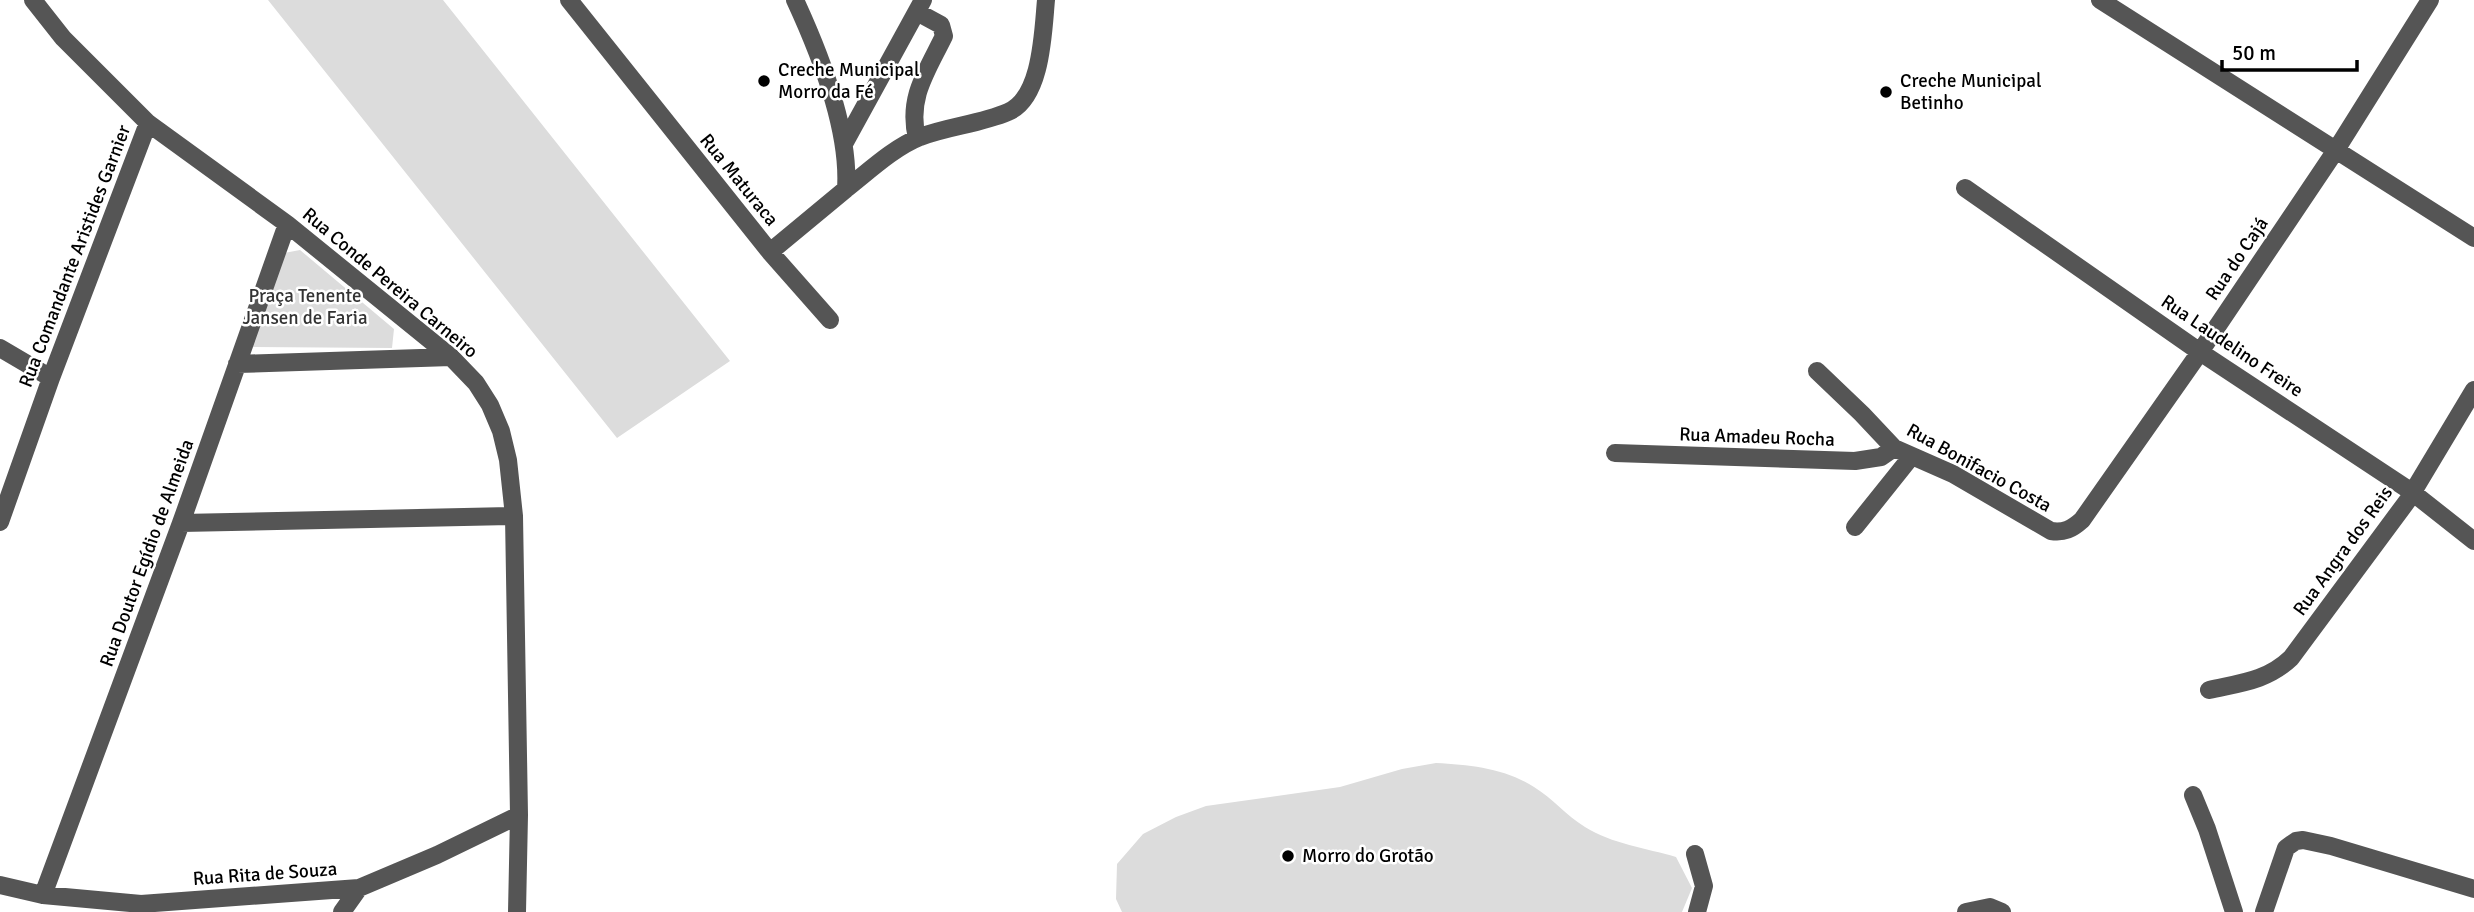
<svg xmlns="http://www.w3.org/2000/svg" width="2474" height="912" viewBox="0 0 2474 912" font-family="Signika,sans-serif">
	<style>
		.green { fill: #dcdcdc }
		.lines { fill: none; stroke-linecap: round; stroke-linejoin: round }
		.minor { stroke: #555; stroke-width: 18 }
		.poi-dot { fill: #000; stroke: #fff; stroke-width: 2.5 }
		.labels { text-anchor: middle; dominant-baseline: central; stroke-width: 5; stroke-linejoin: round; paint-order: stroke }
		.poi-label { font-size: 19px; fill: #000; stroke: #fff; text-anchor: start }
		.street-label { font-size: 19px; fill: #000; stroke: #fff }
		.park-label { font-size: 19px; fill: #333; stroke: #fff }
	</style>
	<rect width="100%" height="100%" fill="#fff"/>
	<path class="green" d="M 268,0 L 443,0 L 730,361 L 617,438 Z
		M 300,250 L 394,329 L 392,348 L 249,347 L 279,254 Z
		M 1436,763 C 1471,765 1504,768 1534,787 C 1552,798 1567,816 1585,827 C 1612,844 1646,848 1676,857 L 1692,888 L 1682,912 L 1122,912 L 1116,899 L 1117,864 L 1143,834 L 1176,817 L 1206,806 L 1340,787 L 1402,769 Z"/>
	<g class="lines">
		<path class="minor" d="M 33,0 L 63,38 L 148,123 L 287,224 L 451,357 L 476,383 L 490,405 L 501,431 L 508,460 L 514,516 L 519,815 L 517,912
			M 569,0 L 770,252 L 830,320
			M 2100,0 L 2474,238
			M 917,12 L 941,25 L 944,36 C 927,71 907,98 917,138
			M 844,144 L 923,0
			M 1965,188 L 2200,352 L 2412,492 L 2474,541
			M 846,189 C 869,171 893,148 920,137 C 949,126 980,124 1008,112 C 1042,98 1043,31 1046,0
			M 770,252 L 846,189 C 850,129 820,54 795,0
			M 0,348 L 51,378
			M 237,364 L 451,357
			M 1817,371 L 1862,414 L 1894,448 L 1953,474 L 2051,531 C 2064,533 2072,529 2082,520 L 2200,352 L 2336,150 L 2430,0
			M 1615,453 L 1855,461 L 1881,457 L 1894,448
			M 0,522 L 51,378 L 148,123
			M 181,523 L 514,516
			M 1855,527 L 1911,457
			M 2209,690 C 2240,683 2267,681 2291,658 L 2408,500 L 2474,390
			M 2193,795 L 2207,829 L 2234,912
			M 1695,854 L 1704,886 L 1697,912
			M 0,885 L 43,895 L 141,904 L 359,888 L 437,855 L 519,815
			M 43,895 L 181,523 L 287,224
			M 342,912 L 359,888
			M 1966,912 L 1990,907 L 2002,912
			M 2264,912 L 2286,848 L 2296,841 L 2303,840 L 2331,846 L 2474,889"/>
	</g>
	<g class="poi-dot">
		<circle cx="764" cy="81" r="7"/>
		<circle cx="1886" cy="92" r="7"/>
		<circle cx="1288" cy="856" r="7"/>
	</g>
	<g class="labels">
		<g class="poi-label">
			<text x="778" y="70">Creche Municipal<tspan x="778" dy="22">Morro da Fé</tspan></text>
			<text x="1900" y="81">Creche Municipal<tspan x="1900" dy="22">Betinho</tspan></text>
			<text x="1302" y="856">Morro do Grotão</text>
		</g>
		<g class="street-label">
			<text transform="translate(739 180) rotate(51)">Rua Maturaca</text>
			<text transform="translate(75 256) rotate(-69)">Rua Comandante Aristides Garnier</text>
			<text transform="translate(2237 259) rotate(-56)">Rua do Cajá</text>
			<text transform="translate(390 283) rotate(40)">Rua Conde Pereira Carneiro</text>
			<text transform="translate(2232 346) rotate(34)">Rua Laudelino Freire</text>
			<text transform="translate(1757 437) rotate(2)">Rua Amadeu Rocha</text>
			<text transform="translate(1979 468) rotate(29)">Rua Bonifacio Costa</text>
			<text transform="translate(2343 551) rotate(-54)">Rua Angra dos Reis</text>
			<text transform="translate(147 553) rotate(-70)">Rua Doutor Egídio de Almeida</text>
			<text transform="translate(265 874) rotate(-4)">Rua Rita de Souza</text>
		</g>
		<g class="park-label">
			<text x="305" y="296">Praça Tenente<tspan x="305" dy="22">Jansen de Faria</tspan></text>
		</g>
	</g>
	<path d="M2222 60v10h135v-10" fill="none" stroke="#000000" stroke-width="3.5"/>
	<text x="2232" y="60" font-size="21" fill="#000000" stroke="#ffffff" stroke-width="5" paint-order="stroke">50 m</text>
</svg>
